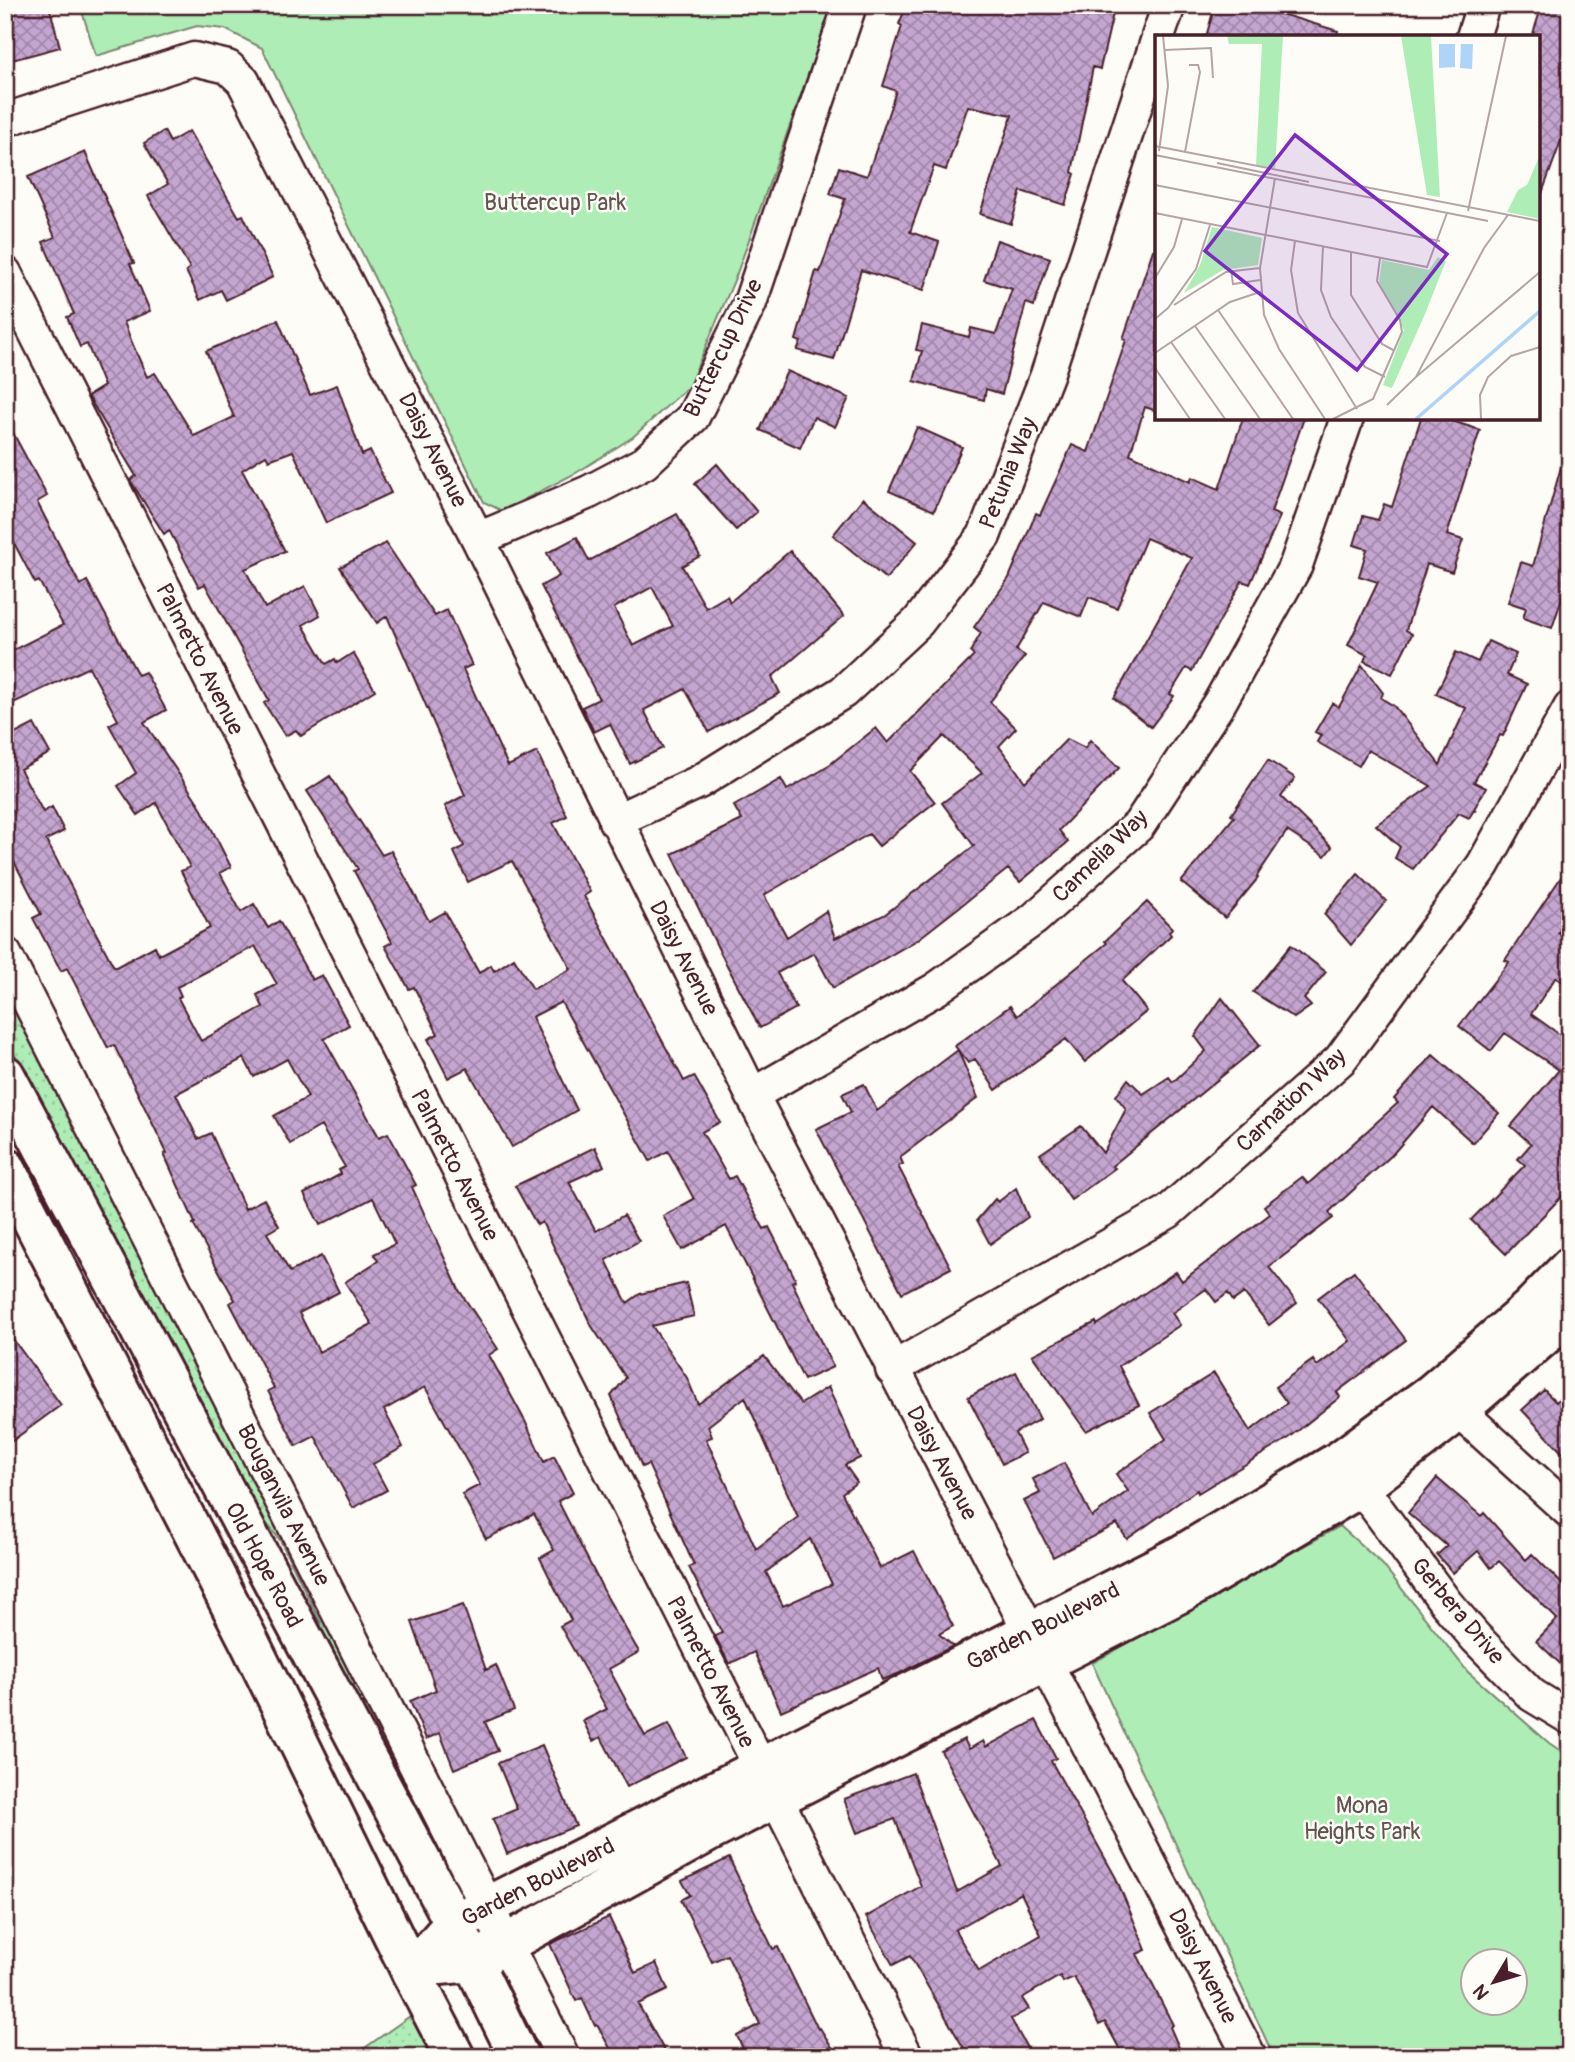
<svg xmlns="http://www.w3.org/2000/svg" width="1575" height="2062" viewBox="0 0 1575 2062" font-family="Pangolin,sans-serif">
	<style>
		.grass { fill: url(#grass-dots); stroke: #7c8670; stroke-width: 2 }
		.park { fill: #aeeeb6; stroke: #7c8670; stroke-width: 2; fill-rule: evenodd }
		.building { fill: url(#building-cross-hatch); stroke: #4a1f2b; stroke-width: 2; fill-rule: evenodd }
		.lines { fill: none; stroke-linecap: round; stroke-linejoin: round }
		.minor-casing { stroke: #4a1f2b; stroke-width: 37 }
		.tertiary-casing { stroke: #4a1f2b; stroke-width: 44 }
		.primary-casing { stroke: #4a1f2b; stroke-width: 44 }
		.minor { stroke: #fdfcf7; stroke-width: 32 }
		.tertiary { stroke: #fdfcf7; stroke-width: 38 }
		.primary { stroke: #fdfcf7; stroke-width: 38 }
		.labels { text-anchor: middle; dominant-baseline: central; stroke-width: 5; stroke-linejoin: round; paint-order: stroke }
		.park-label { font-size: 23px; fill: #63534e; stroke: #fdfcf7 }
		.street-label { font-size: 23px; fill: #4a1f2b; stroke: #fdfcf7 }
		.inset-river { fill: none; stroke: #aed4f8; stroke-width: 3.5 }
		.inset-road { fill: none; stroke: #b5a4a5; stroke-width: 2 }
		.view { fill: #7b2cbf; fill-opacity: 0.15; stroke: #7b2cbf; stroke-width: 3.5 }
		.inset-edge { fill: none; stroke: #4a1f2b; stroke-width: 3.5 }
	</style>
	<defs>
		<pattern id="grass-dots" width="8" height="8" patternUnits="userSpaceOnUse" patternTransform="scale(1.75)"><rect width="8" height="8" fill="#aeeeb6"/><path d="M2 2h.1M6 6h.1" fill="none" stroke="#97cc9d" stroke-width="1.8" stroke-linecap="round"/></pattern>
		<pattern id="building-cross-hatch" width="8" height="8" patternUnits="userSpaceOnUse" patternTransform="scale(1.75)"><rect width="8" height="8" fill="#c4a5d0"/><path d="M0 0l8 8M0 8l8-8" fill="none" stroke="#a186a9"/></pattern>
	</defs>
	<rect width="100%" height="100%" fill="#fdfcf7"/>
	<filter id="ink" filterUnits="userSpaceOnUse"><feTurbulence type="fractalNoise" baseFrequency=".0143" numOctaves="2"/><feDisplacementMap in="SourceGraphic" scale="14" xChannelSelector="R" yChannelSelector="G"/><feConvolveMatrix kernelMatrix="1 2 1 2 8 2 1 2 1" color-interpolation-filters="sRGB"/></filter>
	<g filter="url(#ink)">
		<path class="grass" d="M 5,985 L 464,1889 L 458,1893 L 324,1655 L 321,1623 L 280,1540 L 234,1483 L 5,1037 Z
			M 420,2009 L 445,2057 L 352,2057 Z"/>
		<path class="park" d="M 80,5 L 833,5 L 736,276 L 689,386 L 633,437 L 576,473 L 502,511 L 484,502 L 262,48 L 225,29 L 197,26 L 96,56 Z
			M 1340,1526 L 1382,1564 L 1468,1672 L 1549,1743 L 1570,1757 L 1570,2055 L 1563,2057 L 1274,2057 L 1092,1663 ZM 1474,1960 L 1516,1960 L 1516,2002 L 1474,2002 Z"/>
		<path class="building" d="M 5,5 L 49,5 L 60,47 L 5,62 Z
			M 907,5 L 1115,5 L 1100,69 L 1093,67 L 1072,172 L 1075,174 L 1065,205 L 1021,191 L 1011,224 L 980,214 L 1012,115 L 968,106 L 946,170 L 934,166 L 910,232 L 939,242 L 924,290 L 861,270 L 834,360 L 797,350 L 801,342 L 796,340 L 816,271 L 820,272 L 845,199 L 830,194 L 839,167 L 867,176 L 896,91 L 883,86 L 902,26 L 899,24 Z
			M 1215,5 L 1251,5 L 1338,31 L 1337,37 L 1206,37 Z
			M 1542,5 L 1570,5 L 1570,116 L 1541,196 L 1538,195 L 1538,37 L 1532,37 Z
			M 164,131 L 170,142 L 189,131 L 239,217 L 243,215 L 273,277 L 226,300 L 221,290 L 200,300 L 186,271 L 190,268 L 148,196 L 168,184 L 144,143 Z
			M 85,152 L 134,263 L 130,264 L 150,311 L 124,322 L 133,345 L 147,377 L 155,373 L 194,436 L 234,417 L 206,351 L 278,320 L 310,395 L 337,385 L 362,455 L 370,451 L 391,493 L 326,523 L 293,451 L 269,460 L 266,455 L 242,470 L 285,551 L 245,569 L 265,608 L 305,586 L 320,615 L 303,625 L 326,664 L 335,659 L 337,663 L 353,653 L 375,690 L 301,736 L 296,730 L 285,736 L 264,703 L 269,700 L 205,584 L 199,587 L 169,530 L 164,534 L 130,480 L 136,476 L 88,396 L 104,386 L 87,344 L 80,347 L 67,317 L 74,314 L 43,242 L 55,237 L 28,177 Z
			M 997,240 L 1050,258 L 1034,306 L 1026,303 L 1002,394 L 986,389 L 984,400 L 914,381 L 922,351 L 916,350 L 922,325 L 969,337 L 971,328 L 996,334 L 1012,289 L 984,280 Z
			M 1153,250 L 1157,251 L 1157,411 L 1145,407 L 1130,454 L 1190,482 L 1192,477 L 1219,489 L 1243,418 L 1304,418 L 1271,512 L 1280,516 L 1250,584 L 1242,581 L 1192,671 L 1186,668 L 1170,694 L 1174,696 L 1151,727 L 1114,698 L 1192,558 L 1146,538 L 1117,608 L 1089,597 L 1081,617 L 1044,602 L 1016,650 L 1025,656 L 990,702 L 1016,728 L 999,746 L 1025,782 L 1067,739 L 1085,748 L 1090,740 L 1119,768 L 1059,830 L 1068,842 L 1020,882 L 1008,869 L 917,940 L 833,988 L 814,953 L 777,973 L 796,1008 L 760,1028 L 720,952 L 672,854 L 742,820 L 734,806 L 781,779 L 787,790 L 824,769 L 876,728 L 888,743 L 974,656 L 970,652 L 981,633 L 974,627 L 1009,578 L 1036,513 L 1040,515 L 1072,445 L 1088,452 L 1126,340 L 1123,339 ZM 944,736 L 982,773 L 942,803 L 974,846 L 884,915 L 835,938 L 826,911 L 787,937 L 764,895 L 869,834 L 879,846 L 935,802 L 910,771 Z
			M 787,371 L 849,398 L 835,427 L 814,417 L 800,448 L 760,430 Z
			M 5,418 L 47,496 L 37,502 L 80,585 L 87,581 L 138,675 L 145,672 L 166,710 L 144,722 L 199,804 L 231,867 L 220,873 L 241,912 L 254,904 L 268,928 L 279,921 L 312,980 L 322,975 L 349,1025 L 324,1039 L 379,1137 L 388,1133 L 416,1185 L 412,1187 L 459,1290 L 498,1349 L 489,1355 L 525,1421 L 544,1462 L 554,1456 L 573,1493 L 558,1501 L 607,1597 L 639,1652 L 609,1669 L 645,1736 L 669,1724 L 686,1757 L 627,1787 L 601,1737 L 593,1741 L 583,1721 L 607,1709 L 560,1626 L 571,1620 L 540,1558 L 554,1550 L 534,1514 L 486,1539 L 462,1494 L 480,1485 L 425,1387 L 384,1410 L 403,1447 L 373,1464 L 387,1490 L 353,1508 L 315,1436 L 296,1446 L 268,1391 L 274,1388 L 230,1303 L 235,1300 L 193,1224 L 195,1223 L 164,1154 L 167,1153 L 114,1045 L 108,1048 L 67,968 L 61,971 L 33,918 L 41,914 L 5,844 L 5,739 L 34,724 L 50,753 L 20,769 L 43,812 L 52,807 L 64,831 L 46,840 L 113,965 L 116,967 L 155,946 L 159,955 L 210,928 L 181,871 L 190,867 L 156,803 L 138,815 L 118,786 L 136,773 L 109,725 L 118,720 L 89,667 L 5,707 L 5,654 L 63,625 L 39,581 L 35,583 L 5,526 ZM 255,946 L 277,984 L 257,995 L 263,1007 L 201,1041 L 178,998 L 181,996 L 177,987 ZM 244,1058 L 254,1077 L 287,1059 L 308,1097 L 274,1116 L 290,1144 L 321,1126 L 345,1167 L 339,1170 L 341,1174 L 304,1194 L 320,1225 L 373,1198 L 395,1244 L 374,1254 L 378,1261 L 345,1282 L 372,1324 L 319,1352 L 299,1313 L 339,1292 L 321,1256 L 290,1272 L 267,1233 L 279,1226 L 264,1199 L 245,1209 L 211,1133 L 198,1139 L 176,1094 Z
			M 1421,418 L 1443,418 L 1480,430 L 1447,535 L 1463,540 L 1452,572 L 1427,564 L 1406,630 L 1412,634 L 1392,674 L 1364,661 L 1367,655 L 1348,645 L 1378,582 L 1359,576 L 1367,549 L 1354,545 L 1363,516 L 1378,520 L 1384,504 L 1392,507 Z
			M 917,427 L 962,447 L 934,511 L 889,491 Z
			M 1563,460 L 1570,460 L 1570,574 L 1552,628 L 1523,618 L 1526,608 L 1508,602 L 1521,562 L 1533,566 Z
			M 717,464 L 757,512 L 736,530 L 695,484 Z
			M 863,498 L 917,542 L 886,579 L 833,535 Z
			M 677,514 L 700,556 L 682,566 L 706,608 L 727,596 L 730,602 L 790,551 L 844,616 L 772,677 L 780,693 L 709,732 L 685,689 L 644,710 L 663,748 L 630,764 L 610,724 L 594,732 L 582,707 L 599,699 L 541,586 L 559,576 L 547,553 L 577,537 L 589,561 ZM 652,587 L 673,626 L 633,646 L 614,608 Z
			M 386,543 L 435,616 L 447,610 L 472,665 L 463,669 L 508,766 L 537,752 L 567,816 L 553,823 L 590,892 L 584,896 L 684,1081 L 694,1076 L 720,1122 L 702,1132 L 729,1179 L 735,1176 L 764,1229 L 769,1227 L 796,1280 L 792,1282 L 833,1367 L 804,1380 L 726,1226 L 682,1250 L 663,1216 L 694,1199 L 668,1151 L 650,1161 L 561,1002 L 532,1017 L 577,1110 L 512,1147 L 467,1068 L 448,1078 L 428,1039 L 438,1034 L 414,987 L 409,989 L 385,946 L 392,942 L 354,871 L 358,869 L 307,791 L 330,776 L 382,855 L 391,851 L 429,921 L 445,912 L 479,973 L 491,965 L 494,971 L 514,958 L 533,989 L 571,969 L 512,861 L 468,882 L 454,852 L 464,846 L 445,806 L 465,795 L 387,616 L 377,623 L 340,567 Z
			M 1488,641 L 1516,654 L 1507,675 L 1527,684 L 1503,736 L 1500,735 L 1474,782 L 1486,788 L 1474,809 L 1476,811 L 1474,810 L 1469,818 L 1459,813 L 1413,869 L 1395,858 L 1400,847 L 1376,825 L 1431,786 L 1368,750 L 1359,766 L 1317,742 L 1321,735 L 1315,732 L 1332,703 L 1339,707 L 1362,665 L 1383,693 L 1381,698 L 1394,706 L 1440,765 L 1466,708 L 1436,694 L 1456,652 L 1478,662 Z
			M 1268,760 L 1295,778 L 1281,797 L 1332,847 L 1325,856 L 1287,831 L 1257,876 L 1258,878 L 1225,918 L 1181,882 L 1234,817 L 1231,815 Z
			M 1570,864 L 1570,916 L 1558,933 L 1570,941 L 1570,987 L 1556,977 L 1531,1014 L 1570,1042 L 1570,1188 L 1506,1254 L 1471,1220 L 1525,1165 L 1518,1159 L 1531,1144 L 1511,1126 L 1559,1070 L 1505,1033 L 1491,1051 L 1459,1026 L 1509,962 L 1505,960 Z
			M 1358,874 L 1386,901 L 1351,945 L 1324,914 Z
			M 1147,902 L 1172,928 L 1169,932 L 1171,935 L 1122,981 L 1147,1011 L 1085,1062 L 1066,1039 L 996,1090 L 975,1059 L 968,1063 L 955,1046 L 1010,1006 L 1017,1016 L 1107,943 L 1105,941 Z
			M 1291,945 L 1326,972 L 1304,999 L 1311,1006 L 1294,1018 L 1253,992 Z
			M 1222,998 L 1260,1045 L 1112,1166 L 1115,1168 L 1071,1200 L 1040,1154 L 1081,1126 L 1103,1153 L 1126,1109 L 1116,1096 L 1128,1079 L 1143,1094 L 1169,1077 L 1173,1082 L 1206,1051 L 1195,1036 Z
			M 958,1050 L 978,1098 L 900,1157 L 903,1164 L 898,1166 L 951,1268 L 902,1293 L 816,1129 L 851,1112 L 842,1094 L 864,1084 L 877,1111 Z
			M 1433,1055 L 1499,1113 L 1473,1143 L 1433,1107 L 1392,1155 L 1329,1212 L 1333,1218 L 1269,1267 L 1297,1303 L 1269,1325 L 1244,1293 L 1233,1301 L 1228,1293 L 1216,1302 L 1206,1289 L 1172,1313 L 1180,1325 L 1119,1366 L 1139,1405 L 1086,1431 L 1032,1355 L 1096,1322 L 1097,1325 L 1176,1272 L 1182,1281 L 1270,1214 L 1264,1206 L 1302,1177 L 1308,1184 L 1398,1103 L 1394,1099 Z
			M 595,1147 L 604,1166 L 569,1182 L 596,1231 L 624,1215 L 639,1241 L 606,1260 L 627,1303 L 640,1294 L 686,1283 L 694,1316 L 652,1326 L 687,1378 L 698,1404 L 764,1356 L 801,1404 L 828,1387 L 860,1458 L 845,1465 L 857,1482 L 842,1493 L 880,1568 L 914,1551 L 953,1626 L 939,1634 L 953,1646 L 900,1673 L 882,1680 L 878,1668 L 781,1711 L 754,1652 L 729,1664 L 715,1636 L 722,1633 L 689,1567 L 694,1565 L 648,1464 L 642,1467 L 611,1396 L 626,1378 L 591,1325 L 542,1222 L 537,1225 L 515,1186 ZM 745,1397 L 798,1517 L 756,1549 L 706,1439 L 712,1437 L 708,1426 ZM 810,1539 L 832,1584 L 783,1606 L 766,1572 Z
			M 1016,1188 L 1028,1217 L 990,1244 L 977,1220 L 995,1199 L 998,1202 Z
			M 1354,1271 L 1406,1340 L 1337,1392 L 1340,1397 L 1289,1438 L 1198,1493 L 1197,1490 L 1127,1539 L 1117,1524 L 1053,1557 L 1024,1501 L 1040,1493 L 1033,1479 L 1064,1463 L 1092,1517 L 1128,1491 L 1116,1474 L 1166,1439 L 1150,1413 L 1214,1373 L 1250,1431 L 1287,1403 L 1275,1387 L 1313,1360 L 1317,1366 L 1350,1341 L 1318,1298 Z
			M 5,1328 L 61,1405 L 5,1446 Z
			M 1016,1372 L 1040,1419 L 1015,1433 L 1025,1453 L 1002,1464 L 968,1397 Z
			M 1570,1389 L 1570,1461 L 1522,1410 L 1544,1390 L 1556,1402 Z
			M 1437,1478 L 1481,1516 L 1484,1513 L 1526,1560 L 1532,1554 L 1570,1592 L 1570,1673 L 1536,1641 L 1557,1619 L 1499,1561 L 1491,1568 L 1478,1551 L 1453,1573 L 1437,1555 L 1447,1546 L 1408,1513 Z
			M 463,1605 L 486,1670 L 496,1665 L 514,1710 L 485,1722 L 498,1751 L 454,1769 L 440,1733 L 426,1739 L 410,1701 L 436,1690 L 412,1622 Z
			M 1036,1720 L 1056,1758 L 1051,1761 L 1116,1878 L 1146,1950 L 1137,1954 L 1173,2025 L 1170,2027 L 1183,2057 L 1124,2057 L 1105,2022 L 1099,2025 L 1074,1977 L 1063,1982 L 1060,1976 L 1022,1998 L 1029,2009 L 1011,2019 L 1032,2057 L 969,2057 L 910,1956 L 893,1965 L 866,1917 L 921,1886 L 895,1819 L 857,1833 L 844,1799 L 913,1773 L 957,1892 L 1002,1866 L 941,1751 L 964,1739 L 969,1749 L 983,1741 L 986,1747 ZM 1021,1893 L 1041,1935 L 979,1971 L 955,1930 Z
			M 542,1745 L 576,1826 L 507,1854 L 493,1819 L 517,1809 L 498,1763 Z
			M 729,1858 L 773,1949 L 778,1947 L 818,2029 L 820,2028 L 838,2057 L 747,2057 L 737,2036 L 760,2024 L 727,1955 L 712,1962 L 681,1900 L 690,1895 L 682,1881 Z
			M 609,1917 L 635,1973 L 656,1963 L 668,1990 L 638,2004 L 668,2057 L 615,2057 L 597,2025 L 595,2026 L 582,1998 L 576,2001 L 550,1944 Z"/>
		<g class="lines">
			<defs>
				<path id="minor" d="M 1158,37 L 1169,5
					M 1473,37 L 1483,5
					M 5,120 L 194,59 L 228,67 L 243,81 L 478,539 L 752,1095 L 1250,2057
					M 5,273 L 907,2057
					M 478,539 L 589,492 L 644,463 L 693,417 L 750,303 L 850,5
					M 615,821 L 699,782 L 843,692 L 918,622 L 984,536 L 1047,375 L 1157,41
					M 5,954 L 563,2057
					M 752,1095 L 936,989 L 1034,919 L 1139,825 L 1220,702 L 1296,565 L 1347,418
					M 892,1369 L 1168,1212 L 1340,1060 L 1483,865 L 1570,708
					M 1458,1410 L 1570,1512
					M 1361,1487 L 1446,1603 L 1476,1638 L 1532,1695 L 1570,1718"/>
				<path id="tertiary" d="M 440,1965 L 473,1962 L 707,1833 L 1194,1586 L 1361,1487 L 1447,1420 L 1552,1329 L 1570,1311
					M 411,1972 L 454,1923 L 1181,1555 L 1339,1461 L 1432,1393 L 1530,1308 L 1570,1267"/>
				<path id="primary" d="M 5,1075 L 454,1923 L 519,2057
					M 5,1167 L 250,1643 L 411,1972 L 455,2057"/>
			</defs>
			<use href="#minor" class="minor-casing"/>
			<use href="#tertiary" class="tertiary-casing"/>
			<use href="#primary" class="primary-casing"/>
			<use href="#minor" class="minor"/>
			<use href="#tertiary" class="tertiary"/>
			<use href="#primary" class="primary"/>
		</g>
	</g>
	<g class="labels">
		<g class="park-label">
			<text x="555" y="202">Buttercup Park</text>
			<text x="1362" y="1805">Mona<tspan x="1362" dy="26">Heights Park</tspan></text>
		</g>
		<g class="street-label">
			<text transform="translate(723 348) rotate(-64)">Buttercup Drive</text>
			<text transform="translate(433 450) rotate(63)">Daisy Avenue</text>
			<text transform="translate(1008 473) rotate(-68)">Petunia Way</text>
			<text transform="translate(200 659) rotate(63)">Palmetto Avenue</text>
			<text transform="translate(1100 856) rotate(-44)">Camelia Way</text>
			<text transform="translate(684 958) rotate(63)">Daisy Avenue</text>
			<text transform="translate(1291 1100) rotate(-43)">Carnation Way</text>
			<text transform="translate(455 1165) rotate(63)">Palmetto Avenue</text>
			<text transform="translate(942 1463) rotate(62)">Daisy Avenue</text>
			<text transform="translate(284 1505) rotate(63)">Bouganvila Avenue</text>
			<text transform="translate(264 1565) rotate(62)">Old Hope Road</text>
			<text transform="translate(1458 1611) rotate(50)">Gerbera Drive</text>
			<text transform="translate(1043 1626) rotate(-27)">Garden Boulevard</text>
			<text transform="translate(711 1672) rotate(63)">Palmetto Avenue</text>
			<text transform="translate(538 1882) rotate(-27)">Garden Boulevard</text>
			<text transform="translate(1203 1966) rotate(63)">Daisy Avenue</text>
		</g>
	</g>
	<g transform="translate(1155 35)">
		<rect width="385" height="385" fill="#fdfcf7"/>
		<path d="M 72,1 L 128,1 L 120,134 L 101,130 L 107,9 L 74,9 ZM 246,1 L 276,1 L 285,162 L 272,160 Z" fill="#aeeeb6"/>
		<path d="M 385,120 L 385,184 L 352,177 L 363,155 L 372,150 ZM 57,192 L 107,203 L 103,230 L 68,235 L 29,258 L 45,230 ZM 283,222 L 291,226 L 270,279 L 237,353 L 228,350 L 249,295 L 224,247 L 227,225 L 274,235 Z" fill="#aeeeb6"/>
		<path d="M 284,9 L 300,9 L 300,32 L 284,33 ZM 306,9 L 318,9 L 317,34 L 305,33 Z" fill="#aed4f8"/>
		<path class="inset-river" d="M 261,384 L 385,276"/>
		<path class="inset-road" d="M 10,15 L 56,13 L 58,43M 0,111 L 385,186M 4,116 L 13,51 L 8,1M 30,117 L 45,37 L 43,30 L 34,30M 0,120 L 333,186M 62,128 L 154,147M 120,143 L 105,233 L 109,280 L 124,314 L 170,384M 0,150 L 285,206M 313,176 L 351,1M 0,178 L 272,232 L 292,178M 140,206 L 136,235 L 143,278 L 202,374M 168,211 L 166,255 L 176,282 L 210,332 L 230,342M 196,217 L 196,260 L 227,309 L 240,316M 76,235 L 78,249 L 105,245M 0,243 L 19,212 L 27,184M 19,270 L 71,237 L 105,233M 63,275 L 138,384M 0,284 L 13,273 L 41,234 L 55,190M 40,291 L 105,384M 16,307 L 70,384M 0,318 L 75,267 L 108,256M 0,333 L 35,384M 261,342 L 385,237M 232,370 L 261,342 L 329,213 L 353,180M 178,384 L 218,364 L 247,297 L 245,285 L 222,246 L 225,223M 326,384 L 325,360 L 333,342 L 356,321 L 385,312"/>
		<path class="view" d="M 140,100 L 292,219 L 202,335 L 50,216 Z"/>
		<rect width="385" height="385" class="inset-edge"/>
	</g>
	<rect width="1575" height="2062" fill="none" stroke="#fdfcf7" stroke-width="28"/>
	<rect x="14" y="14" width="1547" height="2034" fill="none" stroke="#4a1f2b" stroke-width="2.5" filter="url(#ink)"/>
	<g transform="translate(1494 1982) rotate(232)"><circle r="33" fill="#fdfcf7" stroke="#b5a4a5" stroke-width="2"/>
	<path d="M0-5L12 26L0 18L-12 26Z" fill="#4a1f2b"/>
	<text y="-10" font-size="19" font-weight="bold" text-anchor="middle" fill="#4a1f2b">N</text>
	</g>
</svg>
